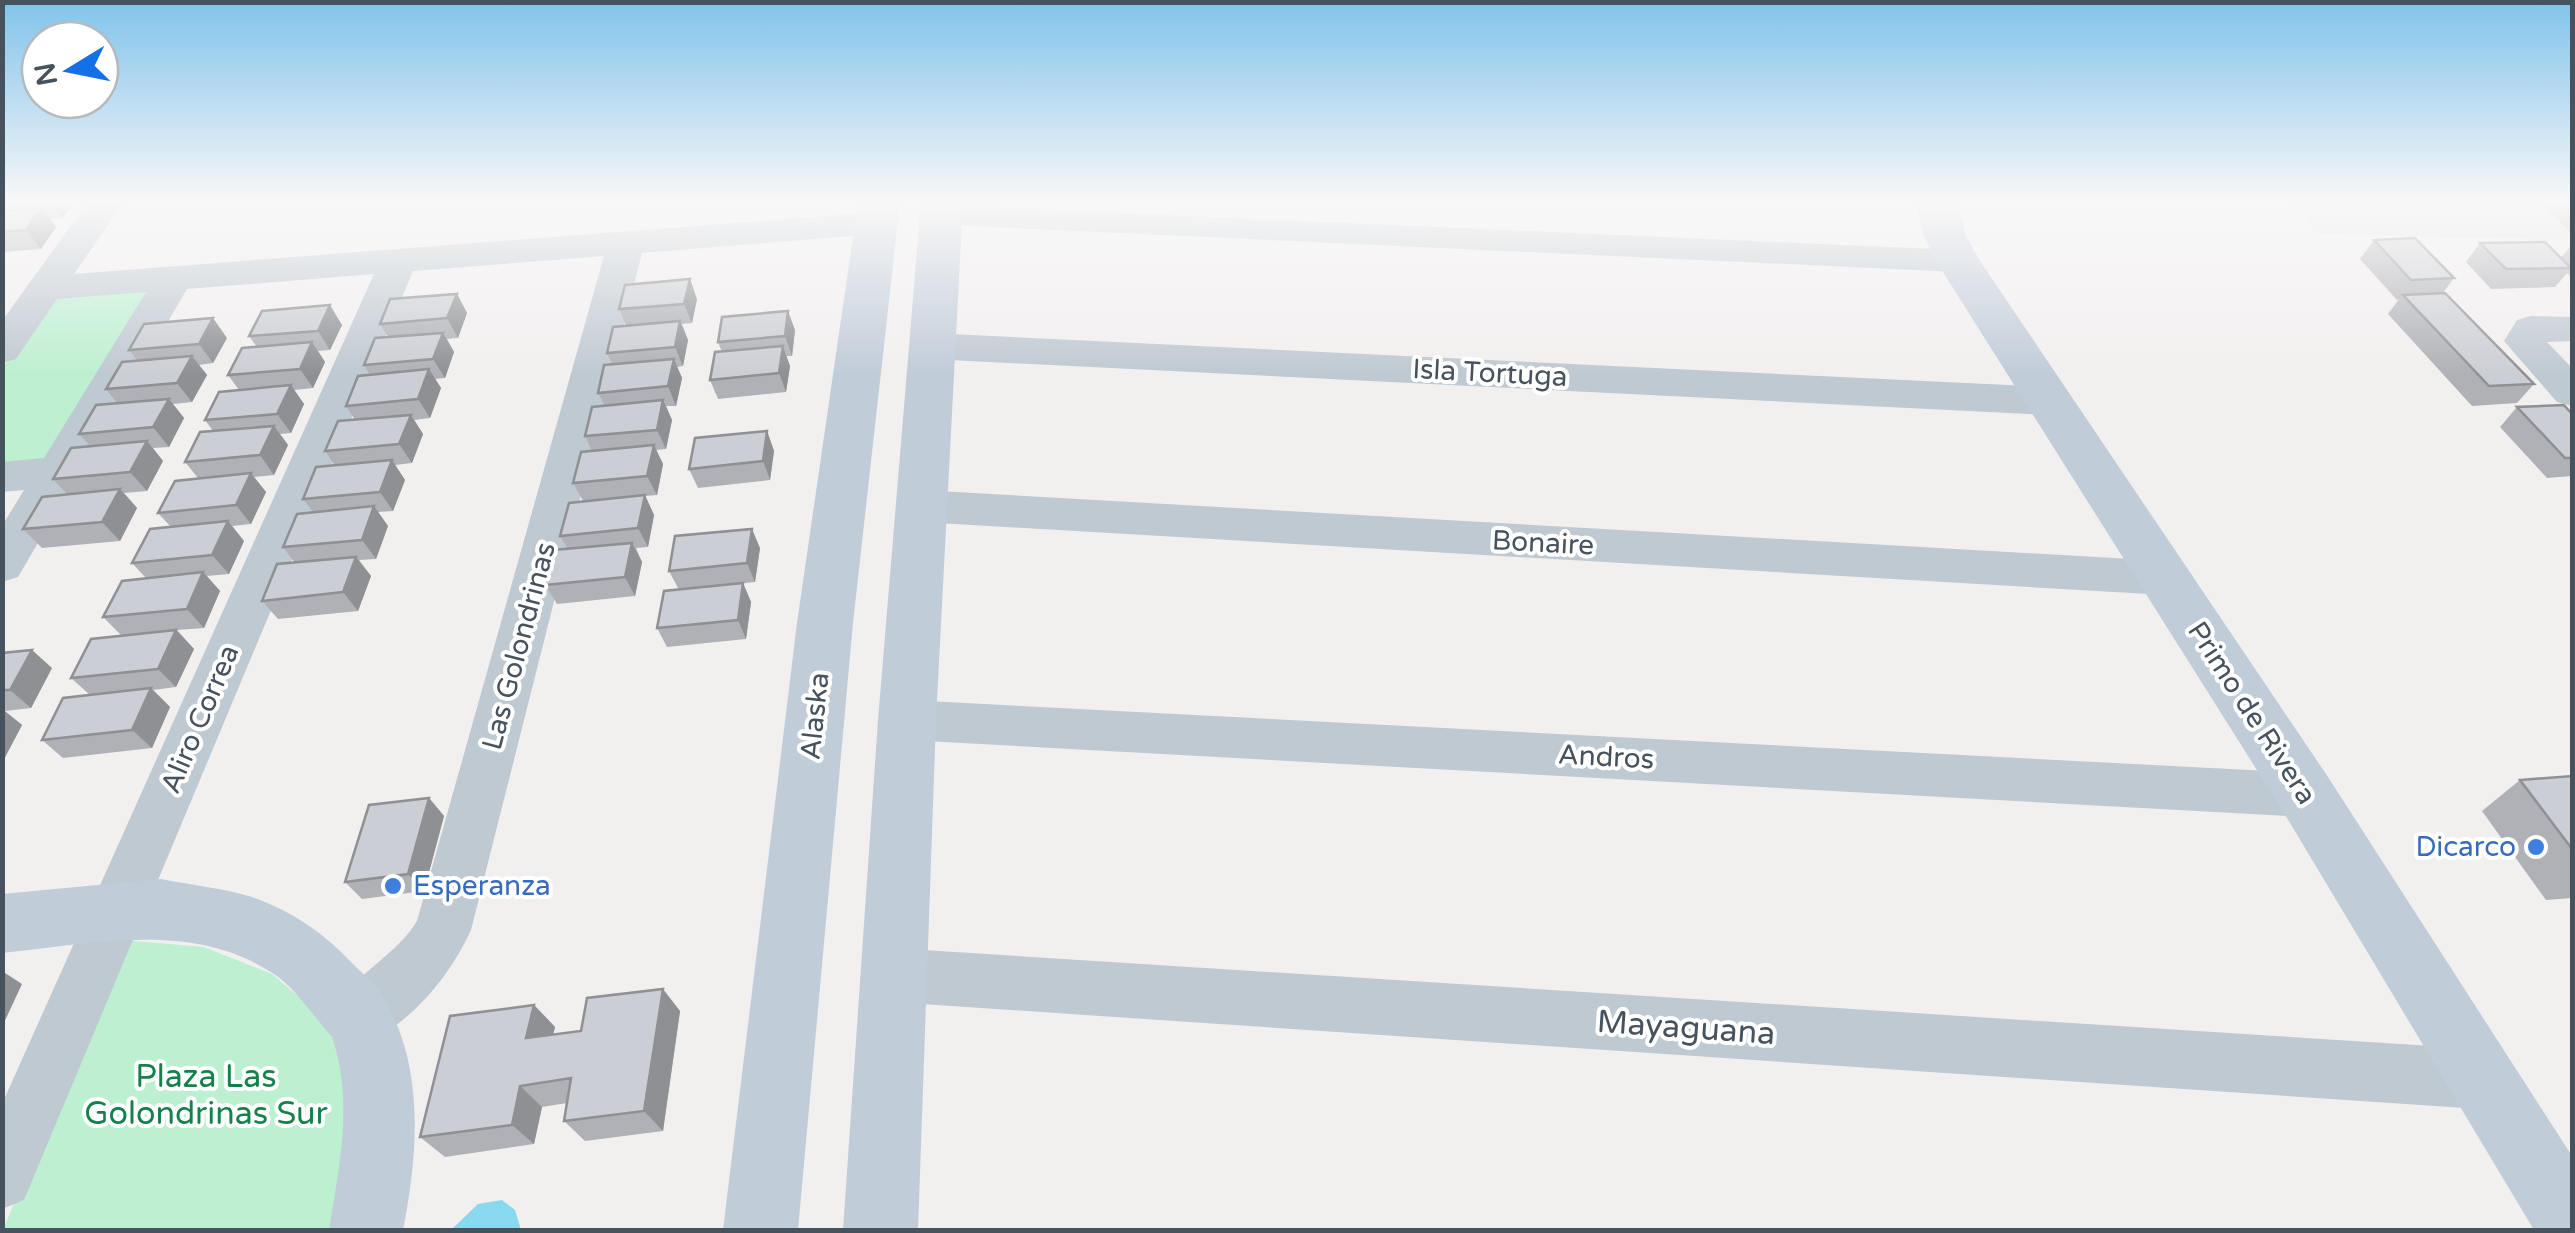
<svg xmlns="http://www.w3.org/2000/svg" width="2575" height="1233" viewBox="0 0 2575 1233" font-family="'Varela Round',sans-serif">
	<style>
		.education { fill: #e3e0e1 }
		.green { fill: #bcf0d0 }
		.water { fill: #88d9ef }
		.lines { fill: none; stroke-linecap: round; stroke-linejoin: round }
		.street { fill: #bfc9d1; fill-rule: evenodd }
		.secondary { fill: #c1ccd9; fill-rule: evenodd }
		.wall { fill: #afb1b6 }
		.shaded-wall { fill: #8e9094 }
		.building { fill: #cbced4; stroke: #8e9094; stroke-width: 2.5 }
		.shop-dot { fill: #3f7fe0; stroke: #fff; stroke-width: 4 }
		.labels { text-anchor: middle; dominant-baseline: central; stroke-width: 8; stroke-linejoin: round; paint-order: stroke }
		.street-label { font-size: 28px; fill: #46525d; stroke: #fff }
		.shop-label { font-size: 28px; fill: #366cbe; stroke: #fff; text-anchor: end }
		.near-street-label { font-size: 32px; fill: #46525d; stroke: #fff }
		.near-park-label { font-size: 32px; fill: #14814b; stroke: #fff }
	</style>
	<rect width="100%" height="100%" fill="#f2efef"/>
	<path class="education" d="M 2291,202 L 2572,202 L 2572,240 L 2317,234 Z"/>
	<path class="green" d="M 150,289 L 42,467 L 3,470 L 3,368 L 50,297 Z
		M 123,940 L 204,947 L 272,974 L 314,1010 L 349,1063 L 356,1161 L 336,1230 L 3,1230 Z"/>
	<path class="water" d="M 502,1200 L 515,1210 L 521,1230 L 451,1230 L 478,1204 Z"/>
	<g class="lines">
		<path class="street" d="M 88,202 L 124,202 L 74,274 L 876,212 L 889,215 L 894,223 L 889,231 L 876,234 L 642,253 L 471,930 C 449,978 409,1026 359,1046 L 338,1038 L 330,1018 C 347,977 394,959 417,921 L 604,256 L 413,271 L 24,1200 L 2,1209 L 2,1104 L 374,274 L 187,289 L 18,577 L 2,582 L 2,526 L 24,490 L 2,492 L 2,462 L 44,458 L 146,292 L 57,299 L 16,359 L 2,363 L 2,321 Z
			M 940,205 L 1958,250 L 1971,253 L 1977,261 L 1971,269 L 1958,272 L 927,224 L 922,216 L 927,208 Z
			M 2531,316 L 2572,317 L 2572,341 L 2547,342 L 2572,368 L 2572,406 L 2557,402 L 2504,341 L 2517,320 Z
			M 930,333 L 2050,387 L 2065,391 L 2071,401 L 2065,411 L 2050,415 L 930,359 L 916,355 L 910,346 L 916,337 Z
			M 921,490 L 2166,561 L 2182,566 L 2189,578 L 2182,590 L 2166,595 L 921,522 L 905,517 L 899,506 L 905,495 Z
			M 907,700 L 2306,773 L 2325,779 L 2332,795 L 2325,811 L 2306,817 L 907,740 L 889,734 L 882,720 L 889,706 Z
			M 892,948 L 2480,1049 L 2501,1058 L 2510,1079 L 2501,1100 L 2480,1109 L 892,1002 L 872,994 L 863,975 L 872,956 Z"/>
		<path class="secondary" d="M 858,202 L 900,202 L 853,623 L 798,1230 L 723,1230 L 797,623 Z
			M 921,202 L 963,202 L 936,720 L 918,1230 L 843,1230 L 878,720 Z
			M 1916,202 L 1958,202 L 1965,234 L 1980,261 L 2328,777 L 2572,1156 L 2572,1230 L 2534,1230 L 2284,813 L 1936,261 L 1923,234 Z
			M 161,879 C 191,885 223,888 252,897 C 292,911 324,933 353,964 C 363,974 377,985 384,998 C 425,1068 418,1154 403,1230 L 329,1230 C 339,1167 354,1101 332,1037 C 314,1017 296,989 274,974 C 193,920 94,944 2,953 L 2,894 Z"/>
	</g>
	<path class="wall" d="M 2,202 L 74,202 L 63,218 L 50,219 L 56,227 L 41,249 L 2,252 Z
		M 2540,202 L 2572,202 L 2572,233 L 2571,233 Z
		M 2374,240 L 2454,278 L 2443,293 L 2534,384 L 2517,403 L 2472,406 L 2388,314 L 2399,299 L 2397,300 L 2360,259 Z
		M 2480,243 L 2561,258 L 2572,244 L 2572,278 L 2567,273 L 2555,287 L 2491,289 L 2466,262 Z
		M 457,294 L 467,313 L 458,338 L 447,339 L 454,352 L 445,378 L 435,379 L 441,388 L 430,418 L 414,420 L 423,434 L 412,463 L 395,465 L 405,480 L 393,511 L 378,512 L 388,526 L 376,559 L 359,560 L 371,576 L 358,611 L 278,619 L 262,601 L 295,563 L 283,547 L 313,512 L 303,499 L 335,466 L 325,451 L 355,420 L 346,406 L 370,375 L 364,365 L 388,337 L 380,324 Z
		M 697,299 L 692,323 L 682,324 L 688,340 L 683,366 L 677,367 L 682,378 L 676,406 L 666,406 L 672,420 L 666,449 L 656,450 L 663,464 L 657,495 L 645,496 L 654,515 L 648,547 L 636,548 L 642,562 L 635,596 L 557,604 L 545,585 L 568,549 L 560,536 L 583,501 L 573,483 L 592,451 L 585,436 L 605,406 L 598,393 L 612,364 L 607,353 L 626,326 L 619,309 Z
		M 342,325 L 330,350 L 318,351 L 325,362 L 313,388 L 294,390 L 304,404 L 291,433 L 280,434 L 288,445 L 274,475 L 253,477 L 266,492 L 251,524 L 232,526 L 244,541 L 229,574 L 207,576 L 220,591 L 204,628 L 177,630 L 194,649 L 176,687 L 153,690 L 170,707 L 152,748 L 63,758 L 42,740 L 90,695 L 71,678 L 122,636 L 103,617 L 146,578 L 132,563 L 171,527 L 158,513 L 198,478 L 185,462 L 213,431 L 205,420 L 239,390 L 228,375 L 257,347 L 249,336 Z
		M 795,330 L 792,356 L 786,356 L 790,366 L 786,392 L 718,399 L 710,380 L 722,352 L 718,342 Z
		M 227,338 L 213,363 L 199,365 L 207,375 L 192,402 L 173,404 L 184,418 L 169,447 L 153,448 L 163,461 L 147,491 L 124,493 L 137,508 L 120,541 L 42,548 L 23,529 L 67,494 L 53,479 L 90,446 L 79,434 L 117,403 L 106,389 L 138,361 L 129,350 Z
		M 2517,407 L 2572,414 L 2572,476 L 2547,478 L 2500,427 Z
		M 767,431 L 774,451 L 770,480 L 698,488 L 689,469 Z
		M 760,548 L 755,582 L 679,590 L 669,571 Z
		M 743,583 L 751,602 L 746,639 L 667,647 L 657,628 Z
		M 2,653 L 52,668 L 31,708 L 5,711 L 22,725 L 2,763 Z
		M 2572,776 L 2572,898 L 2546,900 L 2482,811 L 2520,780 Z
		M 429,798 L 444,816 L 424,891 L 362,899 L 345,882 Z
		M 534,1005 L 555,1027 L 553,1034 L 581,1031 L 680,1011 L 663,1131 L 585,1141 L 564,1121 L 567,1103 L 542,1107 L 534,1144 L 445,1157 L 420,1137 Z"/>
	<path class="shaded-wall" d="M 51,202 L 74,202 L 63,218 Z
		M 41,208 L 56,227 L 41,249 L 26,230 Z
		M 690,279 L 697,299 L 692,323 L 684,304 Z
		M 457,294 L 467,313 L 458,338 L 447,318 Z
		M 330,305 L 342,325 L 330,350 L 318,331 Z
		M 788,311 L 795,330 L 792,356 L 785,336 Z
		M 213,318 L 227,338 L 213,363 L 199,344 Z
		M 680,321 L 688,340 L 683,366 L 675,347 Z
		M 443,333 L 454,352 L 445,378 L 433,359 Z
		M 312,342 L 325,362 L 313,388 L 300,369 Z
		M 783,346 L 790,366 L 786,392 L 779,373 Z
		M 192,356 L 207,375 L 192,402 L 177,383 Z
		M 674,359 L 682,378 L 676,406 L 668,386 Z
		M 429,369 L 441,388 L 430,418 L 418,399 Z
		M 291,385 L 304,404 L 291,433 L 277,414 Z
		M 169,399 L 184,418 L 169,447 L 153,427 Z
		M 663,400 L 672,420 L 666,449 L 657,430 Z
		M 411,415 L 423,434 L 412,463 L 399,444 Z
		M 274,426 L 288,445 L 274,475 L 260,455 Z
		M 767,431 L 774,451 L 770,480 L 763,461 Z
		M 147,441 L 163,461 L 147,491 L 130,472 Z
		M 654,445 L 663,464 L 657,495 L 647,476 Z
		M 392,460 L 405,480 L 393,511 L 380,492 Z
		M 251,473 L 266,492 L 251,524 L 236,505 Z
		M 120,489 L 137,508 L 120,541 L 102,522 Z
		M 645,495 L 654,515 L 648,547 L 638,528 Z
		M 374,506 L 388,526 L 376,559 L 362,540 Z
		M 228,521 L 244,541 L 229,574 L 212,555 Z
		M 752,529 L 760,548 L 755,582 L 747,563 Z
		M 632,543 L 642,562 L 635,596 L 625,577 Z
		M 356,557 L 371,576 L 358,611 L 343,592 Z
		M 203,572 L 220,591 L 204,628 L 187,609 Z
		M 743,583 L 751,602 L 746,639 L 738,620 Z
		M 176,630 L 194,649 L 176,687 L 158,669 Z
		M 32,650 L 52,668 L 31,708 L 10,690 Z
		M 151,688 L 170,707 L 152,748 L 132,730 Z
		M 2,709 L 22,725 L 2,763 Z
		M 429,798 L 444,816 L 424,891 L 408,874 Z
		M 2,971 L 22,984 L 2,1027 Z
		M 663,989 L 680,1011 L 663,1131 L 644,1111 Z
		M 534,1005 L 555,1027 L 547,1059 L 526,1038 Z
		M 520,1086 L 542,1107 L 534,1144 L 512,1125 Z"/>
	<path class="building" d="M 41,208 L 26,230 L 2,232 L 2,211 Z
		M 2415,238 L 2454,278 L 2411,280 L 2374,240 Z
		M 2545,242 L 2571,268 L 2506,269 L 2480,243 Z
		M 690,279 L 684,304 L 619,309 L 625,285 Z
		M 2445,293 L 2534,384 L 2489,386 L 2403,295 Z
		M 457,294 L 447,318 L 380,324 L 390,299 Z
		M 330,305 L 318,331 L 249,336 L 262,311 Z
		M 788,311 L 785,336 L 718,342 L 722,317 Z
		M 213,318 L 199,344 L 129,350 L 144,324 Z
		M 680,321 L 675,347 L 607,353 L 613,327 Z
		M 443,333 L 433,359 L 364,365 L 375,338 Z
		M 312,342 L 300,369 L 228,375 L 242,348 Z
		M 783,346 L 779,373 L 710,380 L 715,352 Z
		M 192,356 L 177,383 L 106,389 L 122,362 Z
		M 674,359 L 668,386 L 598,393 L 604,365 Z
		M 429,369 L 418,399 L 346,406 L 358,376 Z
		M 291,385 L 277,414 L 205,420 L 219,392 Z
		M 169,399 L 153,427 L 79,434 L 96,405 Z
		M 663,400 L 657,430 L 585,436 L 592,407 Z
		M 2564,405 L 2572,414 L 2572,458 L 2565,458 L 2517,407 Z
		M 411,415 L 399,444 L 325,451 L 338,421 Z
		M 274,426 L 260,455 L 185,462 L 200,432 Z
		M 767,431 L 763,461 L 689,469 L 695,438 Z
		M 147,441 L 130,472 L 53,479 L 71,448 Z
		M 654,445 L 647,476 L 573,483 L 581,452 Z
		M 392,460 L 380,492 L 303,499 L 316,467 Z
		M 251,473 L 236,505 L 158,513 L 175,481 Z
		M 120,489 L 102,522 L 23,529 L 42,497 Z
		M 645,495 L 638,528 L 560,536 L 569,503 Z
		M 374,506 L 362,540 L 283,547 L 297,514 Z
		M 228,521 L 212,555 L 132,563 L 150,529 Z
		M 752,529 L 747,563 L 669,571 L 675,536 Z
		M 632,543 L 625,577 L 545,585 L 554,550 Z
		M 356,557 L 343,592 L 262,601 L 277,564 Z
		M 203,572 L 187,609 L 103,617 L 122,581 Z
		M 743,583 L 738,620 L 657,628 L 664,591 Z
		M 176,630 L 158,669 L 71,678 L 91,639 Z
		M 32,650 L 10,690 L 2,690 L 2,653 Z
		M 151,688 L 132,730 L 42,740 L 63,698 Z
		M 2572,776 L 2572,849 L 2520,780 Z
		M 429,798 L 408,874 L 345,882 L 369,805 Z
		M 663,989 L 644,1111 L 564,1121 L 571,1078 L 520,1086 L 512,1125 L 420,1137 L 450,1016 L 534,1005 L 526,1038 L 581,1031 L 587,998 Z"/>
	<linearGradient id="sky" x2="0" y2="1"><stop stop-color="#81c3eb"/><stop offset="0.54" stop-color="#f9f8f8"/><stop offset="1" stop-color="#f9f8f8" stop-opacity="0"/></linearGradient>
	<rect width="2575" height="375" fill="url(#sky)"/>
	<g class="shop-dot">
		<circle cx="2536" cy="847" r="10"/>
		<circle cx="393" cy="886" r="10"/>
	</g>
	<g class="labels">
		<g class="street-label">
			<text transform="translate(1490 373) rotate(3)">Isla Tortuga</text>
			<text transform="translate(1543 543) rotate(3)">Bonaire</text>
			<text transform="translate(519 646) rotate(-75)">Las Golondrinas</text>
			<text transform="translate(2252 713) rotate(57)">Primo de Rivera</text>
			<text transform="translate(815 716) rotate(-84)">Alaska</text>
			<text transform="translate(200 719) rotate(-67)">Aliro Correa</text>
			<text transform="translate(1606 757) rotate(3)">Andros</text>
		</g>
		<g class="shop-label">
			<text x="2516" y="847">Dicarco</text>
			<text x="413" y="886" text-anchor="start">Esperanza</text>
		</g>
		<g class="near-street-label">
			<text transform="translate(1686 1028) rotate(4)">Mayaguana</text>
		</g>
		<g class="near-park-label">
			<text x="206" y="1077">Plaza Las<tspan x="206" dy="37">Golondrinas Sur</tspan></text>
		</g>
	</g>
	<rect width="2575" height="1233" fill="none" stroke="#46525d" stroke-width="10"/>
	<g transform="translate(70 70) rotate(260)"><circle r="48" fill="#ffffff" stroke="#b5babe" stroke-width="2.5"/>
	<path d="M0-8L18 38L0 25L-18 38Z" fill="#1470e7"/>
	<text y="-15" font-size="28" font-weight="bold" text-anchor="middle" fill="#46525d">N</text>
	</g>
</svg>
